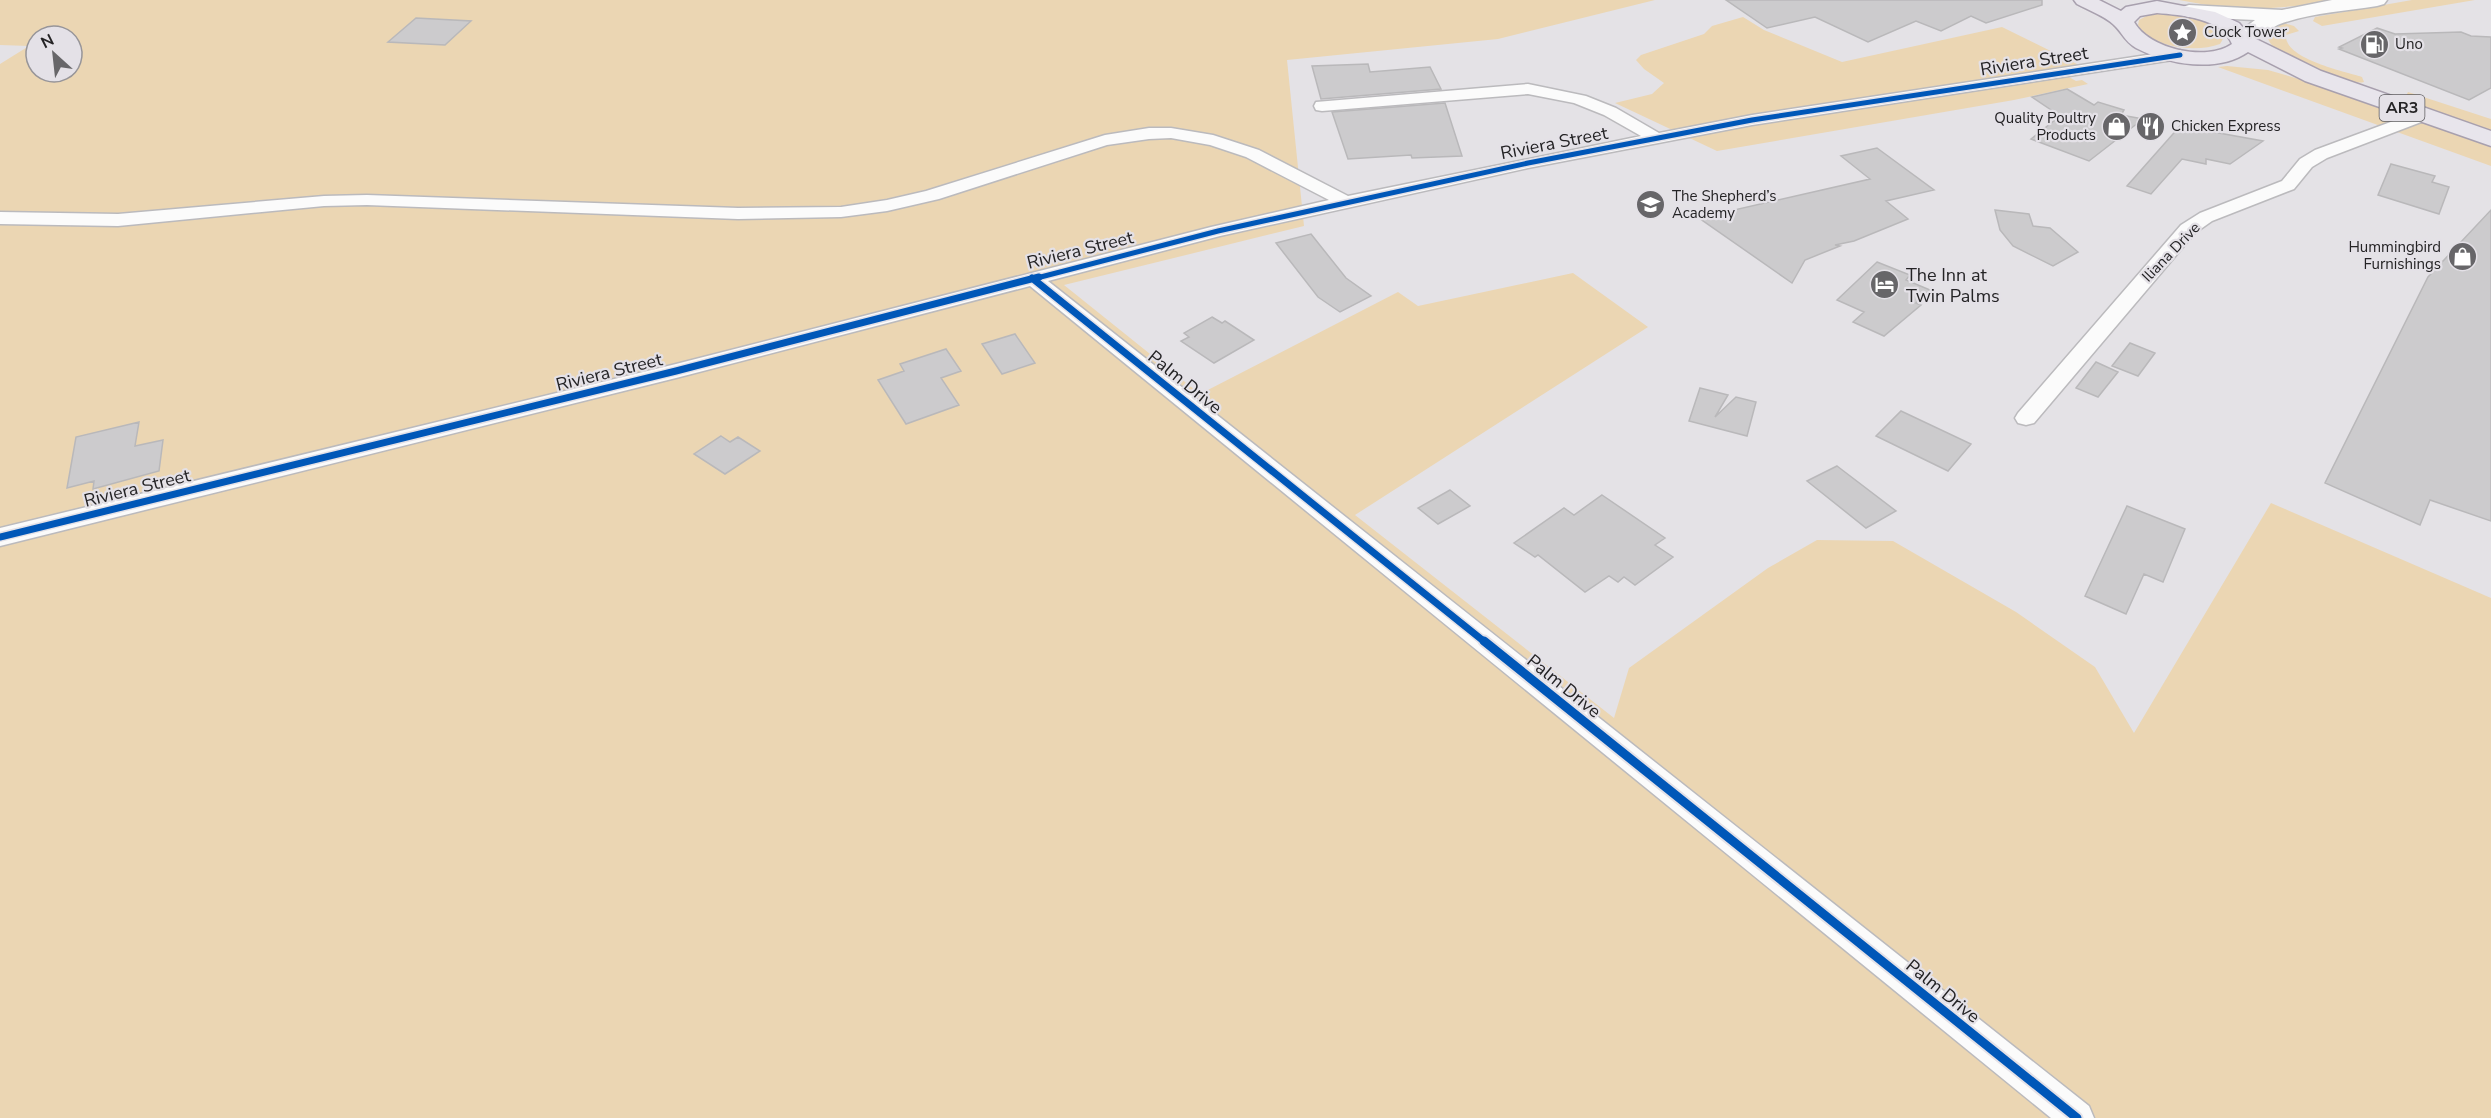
<svg xmlns="http://www.w3.org/2000/svg" width="2491" height="1118" viewBox="0 0 2491 1118" font-family="'Nunito Sans',sans-serif">
	<style>
		.green { fill: #ebd6b3; fill-rule: evenodd }
		.building { fill: #cccbcd; stroke: #b9b8ba; stroke-width: 1.5 }
		.lines { fill: none; stroke-linecap: round; stroke-linejoin: round }
		.minor-casing { stroke: #bbbabd; stroke-width: 3 }
		.secondary-casing { stroke: #bbbabd; stroke-width: 3 }
		.primary-casing { stroke: #a8a0ae; stroke-width: 3 }
		.minor { fill: #fbfbfb; fill-rule: evenodd }
		.secondary { fill: #fbfbfb; fill-rule: evenodd }
		.primary { fill: #e8e5ec; fill-rule: evenodd }
		.cycleway-far2-casing { stroke: #e4e1e7; stroke-width: 8 }
		.cycleway-far1-casing { stroke: #e4e1e7; stroke-width: 10 }
		.cycleway-casing { stroke: #e4e1e7; stroke-width: 13 }
		.cycleway-far2 { stroke: #0057b8; stroke-width: 5 }
		.cycleway-far1 { stroke: #0057b8; stroke-width: 7 }
		.cycleway { stroke: #0057b8; stroke-width: 9 }
		.labels { text-anchor: middle; dominant-baseline: central; stroke-width: 4.5; stroke-linejoin: round; paint-order: stroke }
		.far-poi-label { font-size: 15px; fill: #242325; stroke: #e4e1e7; text-anchor: start }
		.far-street-label { font-size: 15px; fill: #242325; stroke: #e4e1e7 }
		.shield { fill: #e4e1e7; stroke: #5e5c5f; stroke-width: 1.5 }
		.shield-label { font-size: 16px; font-weight: bold; fill: #242325 }
		.street-label { font-size: 18px; fill: #242325; stroke: #e4e1e7 }
		.poi-label { font-size: 18px; fill: #242325; stroke: #e4e1e7; text-anchor: start }
	</style>
	<rect width="100%" height="100%" fill="#e4e2e6"/>
	<path class="green" d="M 0,0 L 1655,0 L 1498,39 L 1287,60 L 1304,226 L 1064,285 L 1200,394 L 1398,292 L 1418,306 L 1573,273 L 1648,327 L 1355,515 L 1614,718 L 1629,668 L 1768,568 L 1817,540 L 1893,541 L 2016,612 L 2095,667 L 2134,733 L 2271,503 L 2491,598 L 2491,1118 L 0,1118 L 0,64 L 29,46 L 0,45 ZM 36,36 L 72,36 L 72,72 L 36,72 Z
		M 2179,0 L 2377,0 L 2257,9 L 2218,7 Z
		M 2412,0 L 2475,0 L 2322,26 L 2313,21 L 2315,17 Z
		M 2152,13 C 2173,12 2215,15 2223,39 L 2220,44 C 2196,53 2152,48 2138,25 L 2139,20 Z
		M 1743,17 L 1764,30 L 1842,62 L 2002,27 L 2079,65 L 2058,71 L 2076,81 L 2082,80 L 2088,84 L 2014,100 L 1717,151 L 1615,103 L 1652,94 L 1664,83 L 1644,69 L 1636,60 L 1641,55 L 1704,34 L 1712,26 Z
		M 2283,23 L 2294,26 L 2299,31 L 2286,35 C 2284,59 2343,71 2362,77 L 2364,82 C 2349,87 2285,59 2274,47 C 2269,43 2267,37 2266,31 Z
		M 2227,66 L 2268,70 L 2299,79 L 2491,147 L 2491,166 L 2218,67 Z
		M 2408,92 L 2491,119 L 2491,131 C 2471,125 2417,111 2406,96 Z"/>
	<path class="building" d="M 1726,0 L 2042,0 L 2042,5 L 1986,23 L 1971,16 L 1941,31 L 1916,21 L 1868,42 L 1815,17 L 1767,28 Z
		M 416,18 L 471,21 L 445,45 L 388,42 Z
		M 2377,28 L 2395,34 L 2461,32 L 2471,36 L 2491,37 L 2491,88 L 2469,100 L 2339,49 L 2342,48 L 2339,47 Z
		M 1368,64 L 1370,72 L 1430,67 L 1441,89 L 1321,99 L 1312,66 Z
		M 2067,89 L 2094,105 L 2098,102 L 2124,110 L 2121,115 L 2143,119 L 2089,161 L 2031,139 L 2060,116 L 2032,97 Z
		M 1445,103 L 1462,156 L 1412,158 L 1411,155 L 1348,159 L 1332,112 Z
		M 2180,126 L 2263,141 L 2230,164 L 2206,159 L 2206,164 L 2182,159 L 2151,194 L 2127,186 Z
		M 1877,148 L 1934,190 L 1886,201 L 1908,219 L 1854,241 L 1835,245 L 1840,246 L 1805,260 L 1792,283 L 1699,218 L 1870,179 L 1841,156 Z
		M 2391,164 L 2435,176 L 2432,182 L 2449,187 L 2439,214 L 2378,195 Z
		M 1995,210 L 2029,214 L 2033,226 L 2050,228 L 2078,252 L 2053,266 L 2013,246 L 2000,230 Z
		M 2491,210 L 2491,521 L 2430,500 L 2420,525 L 2325,483 L 2428,277 Z
		M 1311,234 L 1346,278 L 1371,296 L 1340,312 L 1318,297 L 1276,243 Z
		M 1877,262 L 1910,275 L 1906,280 L 1930,290 L 1916,303 L 1921,305 L 1884,336 L 1853,322 L 1864,312 L 1837,300 Z
		M 1212,317 L 1222,323 L 1225,321 L 1254,340 L 1214,363 L 1181,341 L 1189,337 L 1184,333 Z
		M 1015,334 L 1035,363 L 1002,374 L 982,344 Z
		M 2130,343 L 2155,353 L 2138,376 L 2112,366 Z
		M 946,349 L 961,371 L 941,378 L 959,405 L 906,424 L 878,380 L 904,371 L 900,364 Z
		M 2096,362 L 2118,372 L 2098,397 L 2076,388 Z
		M 1700,388 L 1728,395 L 1715,417 L 1736,397 L 1756,402 L 1747,436 L 1689,421 Z
		M 1901,411 L 1971,444 L 1948,471 L 1876,436 Z
		M 139,422 L 135,446 L 163,440 L 159,471 L 93,489 L 94,481 L 67,488 L 76,437 Z
		M 721,436 L 730,442 L 738,437 L 760,451 L 725,474 L 694,454 Z
		M 1837,466 L 1896,511 L 1866,528 L 1807,481 Z
		M 1450,490 L 1470,506 L 1438,524 L 1418,508 Z
		M 1602,495 L 1665,538 L 1655,545 L 1673,557 L 1635,585 L 1624,577 L 1618,582 L 1609,576 L 1585,592 L 1538,555 L 1535,557 L 1514,543 L 1564,508 L 1574,515 Z
		M 2127,506 L 2185,529 L 2163,582 L 2144,574 L 2126,614 L 2085,596 Z"/>
	<g class="lines">
		<defs>
			<path id="minor" d="M 2180,50 L 2188,55 L 2186,58 L 1752,125 L 1528,168 L 1220,236 L 1048,281 L 2089,1106 L 2094,1118 L 2051,1118 L 1030,286 L 676,378 L 0,546 L 0,528 L 676,364 L 1211,227 L 1329,200 L 1246,157 L 1210,145 L 1171,138 L 1149,139 L 1107,145 L 939,199 L 887,211 L 841,217 L 738,219 L 367,205 L 324,206 L 118,226 L 0,224 L 0,212 L 118,214 L 324,196 L 367,195 L 738,208 L 841,207 L 887,200 L 926,191 L 1105,135 L 1149,128 L 1171,128 L 1213,135 L 1259,150 L 1348,196 L 1641,136 L 1604,115 L 1574,103 L 1528,94 L 1322,111 L 1316,110 L 1314,106 L 1316,102 L 1528,84 L 1586,96 L 1616,108 L 1659,133 L 1752,115 Z
				M 2423,110 L 2431,115 L 2429,119 L 2327,158 L 2312,167 L 2294,189 L 2212,221 L 2195,233 L 2034,423 L 2026,425 L 2018,423 L 2015,418 L 2018,413 L 2181,225 L 2200,213 L 2282,181 L 2300,159 L 2315,150 Z"/>
			<path id="secondary" d="M 2332,0 L 2387,0 L 2384,4 L 2377,6 C 2345,11 2311,13 2280,24 C 2265,30 2252,47 2234,43 L 2231,38 L 2255,20 L 2189,17 L 2182,15 L 2179,11 L 2182,7 L 2189,5 L 2282,10 Z"/>
			<path id="primary" d="M 2074,0 L 2099,0 L 2121,11 L 2126,7 L 2157,1 L 2215,12 L 2239,23 L 2250,36 L 2321,71 L 2491,131 L 2491,146 L 2305,81 L 2248,52 C 2218,73 2168,65 2136,48 C 2124,41 2122,32 2114,25 C 2105,16 2088,10 2077,4 ZM 2157,13 C 2181,15 2222,18 2232,44 C 2206,62 2149,49 2134,22 L 2140,16 Z"/>
		</defs>
		<use href="#minor" class="minor-casing"/>
		<use href="#secondary" class="secondary-casing"/>
		<use href="#primary" class="primary-casing"/>
		<use href="#minor" class="minor"/>
		<use href="#secondary" class="secondary"/>
		<use href="#primary" class="primary"/>
		<defs>
			<path id="cycleway-far2" d="M 1033,279 L 1218,231 L 1528,163 L 1752,120 L 2180,55"/>
			<path id="cycleway-far1" d="M 1032,278 L 1486,643
				M 0,537 L 676,371 L 1039,277"/>
			<path id="cycleway" d="M 1484,641 L 2077,1118"/>
		</defs>
		<use href="#cycleway-far2" class="cycleway-far2-casing"/>
		<use href="#cycleway-far1" class="cycleway-far1-casing"/>
		<use href="#cycleway" class="cycleway-casing"/>
		<use href="#cycleway-far2" class="cycleway-far2"/>
		<use href="#cycleway-far1" class="cycleway-far1"/>
		<use href="#cycleway" class="cycleway"/>
	</g>
	<defs>
		<symbol id="sight-disc" viewBox="-11 -11 22 22"><circle r="9.5" fill="#676669" stroke="#e4e1e7"/><path d="M0-6L1.8-2.2L6-1.7L2.9 1.2L3.7 5.4L0 3.3L-3.7 5.4L-2.9 1.2L-6-1.7L-1.8-2.2Z" fill="#fff"/></symbol>
		<symbol id="fuel-disc" viewBox="-11 -11 22 22"><circle r="9.5" fill="#676669" stroke="#e4e1e7"/><path d="M-5.5-6h7V0h2V4h1.3V-2.5L3-4.5l.8-.8L6-3V5H2.5V1h-1V6h-7ZM-4.2-4.7v3.2H.2V-4.7Z" fill="#fff"/></symbol>
		<symbol id="restaurant-disc" viewBox="-11 -11 22 22"><circle r="9.5" fill="#676669" stroke="#e4e1e7"/><path d="M-5-6h1v4h1v-4h1v4h1v-4h1v5L-1.5 .5V6h-2V.5L-5-1ZM5-6V6H3V1.5H1.5Q1.5-4 5-6Z" fill="#fff"/></symbol>
		<symbol id="shop-disc" viewBox="-11 -11 22 22"><circle r="9.5" fill="#676669" stroke="#e4e1e7"/><path d="M-5-2.5h2.3a2.7 3.5 0 0 1 5.4 0H5L5.5 6h-11ZM-1.5-2.5h3a1.5 2.3 0 0 0-3 0Z" fill="#fff"/></symbol>
		<symbol id="school-disc" viewBox="-11 -11 22 22"><circle r="9.5" fill="#676669" stroke="#e4e1e7"/><path d="M0-5L7-2L0 1L-7-2ZM-4 1L0 2.5L4 1V4Q0 6-4 4Z" fill="#fff"/></symbol>
		<symbol id="hotel-disc" viewBox="-11 -11 22 22"><circle r="9.5" fill="#676669" stroke="#e4e1e7"/><path d="M-6-4.5h1.5V1H6V5H4.5V3h-9V5H-6ZM-4 0a1.8 1.8 0 1 1 3.6 0ZM.5 0V-2.5h3Q6-2.5 6 0Z" fill="#fff"/></symbol>
	</defs>
	<g fill-rule="evenodd">
		<use href="#sight-disc" x="2166" y="16" width="33" height="33"/>
		<use href="#fuel-disc" x="2358" y="28" width="33" height="33"/>
		<use href="#restaurant-disc" x="2134" y="110" width="33" height="33"/>
		<use href="#shop-disc" x="2100" y="110" width="33" height="33"/>
		<use href="#school-disc" x="1634" y="188" width="33" height="33"/>
		<use href="#shop-disc" x="2446" y="240" width="33" height="33"/>
		<use href="#hotel-disc" x="1868" y="268" width="33" height="33"/>
	</g>
	<g class="labels">
		<g class="far-poi-label">
			<text x="2204" y="32">Clock Tower</text>
			<text x="2395" y="44">Uno</text>
			<text x="2096" y="118" text-anchor="end">Quality Poultry<tspan x="2096" dy="17">Products</tspan></text>
			<text x="2171" y="126">Chicken Express</text>
			<text x="1672" y="196">The Shepherd’s<tspan x="1672" dy="17">Academy</tspan></text>
			<text x="2441" y="247" text-anchor="end">Hummingbird<tspan x="2441" dy="17">Furnishings</tspan></text>
		</g>
		<g class="far-street-label">
			<text transform="translate(2171 252) rotate(-46)">Iliana Drive</text>
		</g>
		<rect class="shield" x="2379.5" y="95" width="45" height="26" rx="4.5"/>
		<g class="shield-label">
			<text x="2402" y="108">AR3</text>
		</g>
		<g class="street-label">
			<text transform="translate(2034 61) rotate(-9)">Riviera Street</text>
			<text transform="translate(1554 143) rotate(-11)">Riviera Street</text>
			<text transform="translate(1080 250) rotate(-14)">Riviera Street</text>
			<text transform="translate(609 372) rotate(-14)">Riviera Street</text>
			<text transform="translate(1185 382) rotate(39)">Palm Drive</text>
			<text transform="translate(137 488) rotate(-14)">Riviera Street</text>
			<text transform="translate(1564 686) rotate(39)">Palm Drive</text>
			<text transform="translate(1943 991) rotate(39)">Palm Drive</text>
		</g>
		<g class="poi-label">
			<text x="1906" y="275">The Inn at<tspan x="1906" dy="21">Twin Palms</tspan></text>
		</g>
	</g>
	<g transform="translate(54 54) rotate(333)"><circle r="28" fill="#e4e1e7" stroke="#979599" stroke-width="1.5"/>
	<path d="M0-4.5L10 22L0 15L-10 22Z" fill="#676669"/>
	<text y="-9" font-size="16" font-weight="bold" text-anchor="middle" fill="#242325">N</text>
	</g>
</svg>
